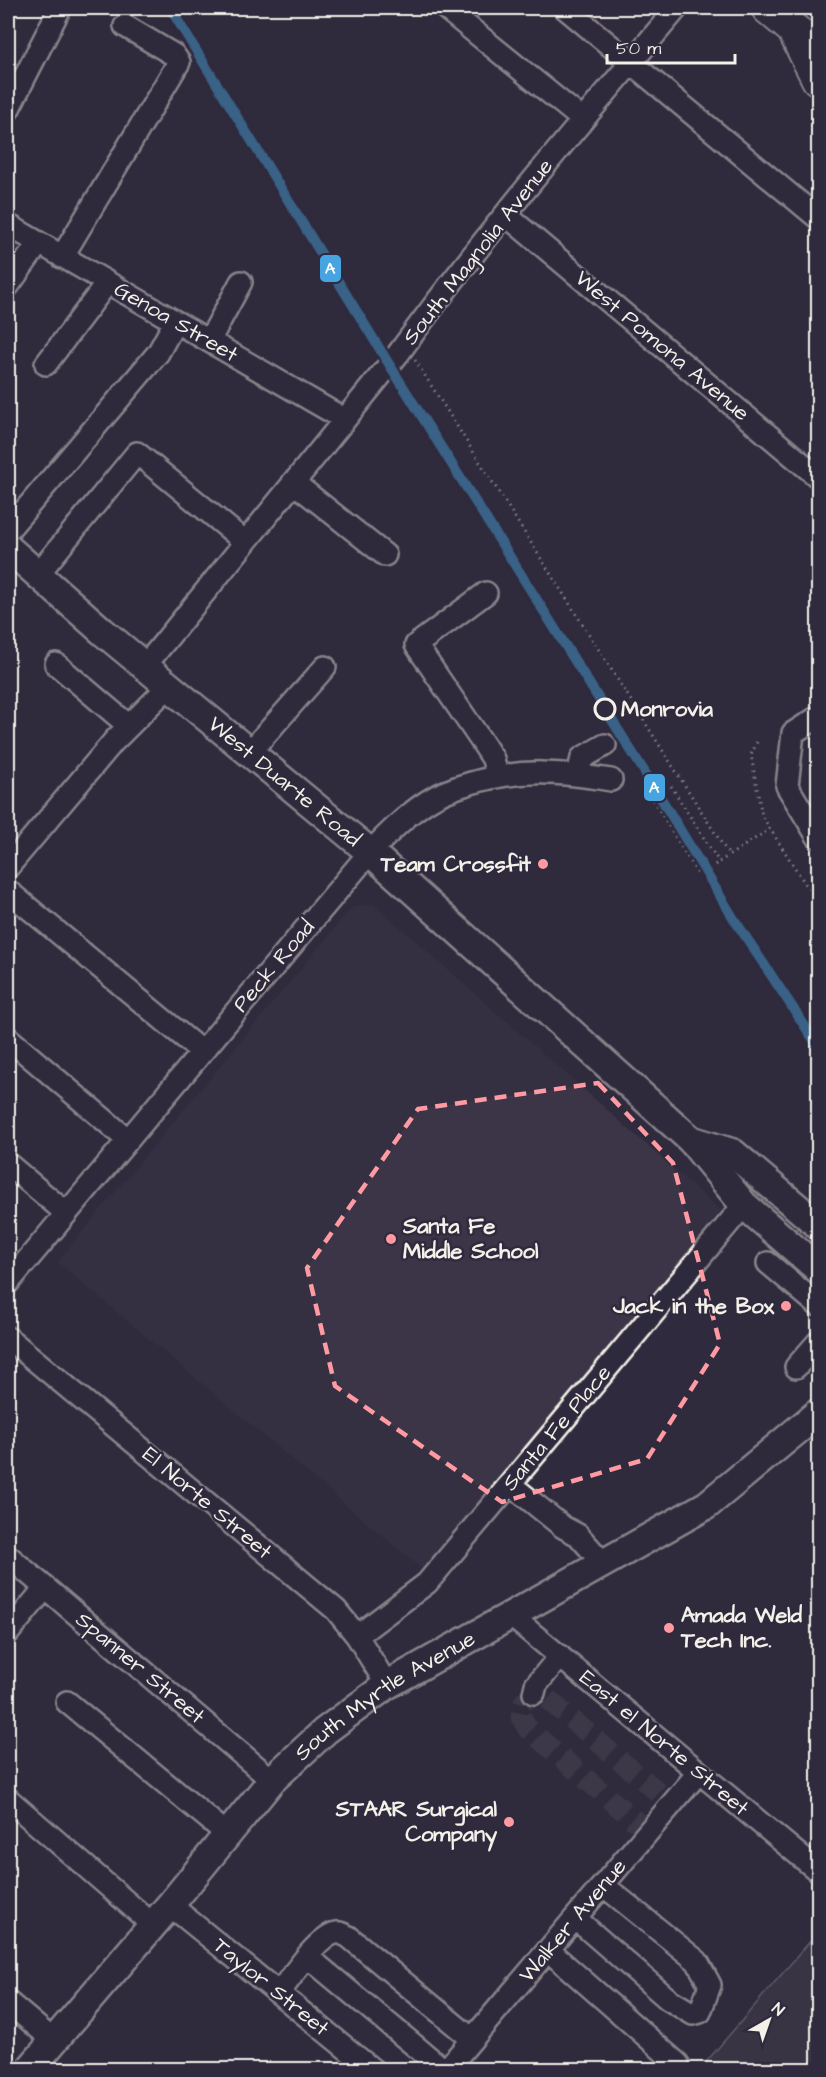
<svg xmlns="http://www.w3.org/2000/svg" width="826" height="2077" viewBox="0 0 826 2077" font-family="'Architects Daughter',sans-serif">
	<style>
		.built { fill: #3b3647 }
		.green { fill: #454050; stroke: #9c989c; stroke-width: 1.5 }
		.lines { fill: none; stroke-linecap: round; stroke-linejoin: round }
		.minor-tunnel { stroke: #4d4857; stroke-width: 21; stroke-dasharray: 21 10; stroke-linecap: butt }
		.minor-casing { stroke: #f4f1e8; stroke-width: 26 }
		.major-casing { stroke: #f4f1e8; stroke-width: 32 }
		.highway-casing { stroke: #f4f1e8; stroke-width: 36 }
		.path { stroke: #f4f1e8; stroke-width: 3; stroke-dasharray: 1.5 4.5; stroke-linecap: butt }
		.minor { stroke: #2f2a3d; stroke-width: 21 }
		.major { stroke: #2f2a3d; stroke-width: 27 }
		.highway { stroke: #2f2a3d; stroke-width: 32 }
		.rail-1-casing { stroke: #2f2a3d; stroke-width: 15 }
		.rail-1 { stroke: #46a4e1; stroke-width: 10 }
		.marked { fill: none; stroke: #ff9aa2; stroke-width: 4.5; stroke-dasharray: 12 8; stroke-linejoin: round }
		.stop-dot { fill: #2f2a3d; stroke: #f4f1e8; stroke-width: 3 }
		.poi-dot { fill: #ff9aa2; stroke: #2f2a3d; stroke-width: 2 }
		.labels { text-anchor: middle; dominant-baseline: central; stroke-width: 5; stroke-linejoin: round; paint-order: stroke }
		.street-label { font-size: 22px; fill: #f4f1e8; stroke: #2f2a3d }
		.stop-label { font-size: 22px; font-weight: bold; fill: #f4f1e8; stroke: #2f2a3d; text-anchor: start }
		.poi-label { font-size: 22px; font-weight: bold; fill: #f4f1e8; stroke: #2f2a3d; text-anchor: end }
		.line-badge { stroke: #2f2a3d; stroke-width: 2 }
		.badge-label { font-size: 16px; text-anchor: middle; font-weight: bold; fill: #fff }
	</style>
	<rect width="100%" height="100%" fill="#2f2a3d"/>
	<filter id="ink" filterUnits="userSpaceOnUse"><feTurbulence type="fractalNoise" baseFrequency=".0167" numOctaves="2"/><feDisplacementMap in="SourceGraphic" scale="12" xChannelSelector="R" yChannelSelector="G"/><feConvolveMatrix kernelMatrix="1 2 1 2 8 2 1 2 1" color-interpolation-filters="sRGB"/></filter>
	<g filter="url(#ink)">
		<path class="built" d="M 374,904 L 726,1215 L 423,1570 L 57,1262 L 352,907 Z"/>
		<path class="green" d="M 818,1932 L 818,2069 L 700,2069 Z"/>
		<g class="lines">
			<path class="minor-tunnel" d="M 648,1832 L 528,1729 L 521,1717 L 524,1702 L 534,1693 L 540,1693 L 672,1804"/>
			<defs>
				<path id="minor" d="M 445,8 L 583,120
					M 565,8 L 818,218
					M 8,110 L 60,8
					M 506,215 L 818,477
					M 8,225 L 344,419
					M 62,257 L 179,62 L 174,55 L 125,26
					M 8,286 L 39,243
					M 209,341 L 241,282
					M 46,364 L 107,283
					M 293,482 L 385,555
					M 8,530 L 158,353 L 175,322
					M 38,574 L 137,453 L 245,542
					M 486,593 L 416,645 L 482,742 L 493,759 L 497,776
					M 56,664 L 129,726
					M 145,666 L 398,354 C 485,234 582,121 677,8
					M 818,717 L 793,733 L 787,786 L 818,837
					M 250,752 L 325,667
					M 578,775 L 582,758 L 605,745
					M 8,867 L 114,741 L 169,686
					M 8,891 L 202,1052
					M 8,1038 L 128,1140
					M 8,1164 L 66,1213
					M 768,1263 L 818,1305
					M 8,1283 L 370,852 C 388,834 406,815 428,801 C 440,793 457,787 471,783 C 523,768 559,772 611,780
					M 8,1338 L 336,1610 L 357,1636 L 387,1685
					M 796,1367 L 818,1342
					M 510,1484 L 563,1527 L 578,1535 L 603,1563
					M 8,1556 L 272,1780
					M 510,1615 L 818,1871
					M 8,1633 L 45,1588
					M 357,1636 L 427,1583 L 744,1205
					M 534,1693 L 536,1685 L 560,1656
					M 67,1702 L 227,1834
					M 8,1799 L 153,1925
					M 170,1905 L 373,2070
					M 575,1918 L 668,1999 L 693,2014 L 700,2012 L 710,1985 L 697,1961 L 603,1885
					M 548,1950 L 678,2064
					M 308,1957 L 444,2070
					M 279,1993 C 290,1979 318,1936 336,1933 C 341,1932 345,1935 349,1937 L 472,2039
					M 8,2002 L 54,2041
					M 446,2070 L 699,1772"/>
				<g id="major">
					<path id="s1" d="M 8,548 L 102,631 L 370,852 L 691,1140 L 744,1205 L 818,1269"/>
					<path d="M 691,1140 L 733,1153 L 818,1225"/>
					<path id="s2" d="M 29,2070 L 170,1905 L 272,1780 L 325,1731 L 387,1685 L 707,1505 L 818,1413"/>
				</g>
				<path id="highway" d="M 768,8 L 818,50
					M 796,35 L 818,79"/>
			</defs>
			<use href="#minor" class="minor-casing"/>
			<use href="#major" class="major-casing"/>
			<use href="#highway" class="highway-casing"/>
			<path class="path" d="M 415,360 L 729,855
				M 757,742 L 751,755 L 762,816 L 818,904
				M 671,786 L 719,862 L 770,829
				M 650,795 L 699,876 L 719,862"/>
			<use href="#minor" class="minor"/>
			<use href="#major" class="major"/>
			<use href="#highway" class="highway"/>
			<defs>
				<path id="rail-1" d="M 170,8 L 389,364 L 659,795 L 734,919 L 818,1046"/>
			</defs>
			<use href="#rail-1" class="rail-1-casing"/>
			<use href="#rail-1" class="rail-1"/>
		</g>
	</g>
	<path d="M0 0H826V2077H0ZM 598,1083 L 673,1163 L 720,1344 L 647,1459 L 502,1502 L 335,1386 L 307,1268 L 418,1109 Z" fill="#2f2a3d" fill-opacity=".55" fill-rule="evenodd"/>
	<path class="marked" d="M 598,1083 L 673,1163 L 720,1344 L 647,1459 L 502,1502 L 335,1386 L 307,1268 L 418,1109 Z"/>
	<circle class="stop-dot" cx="605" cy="709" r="10"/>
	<g class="poi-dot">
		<circle cx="543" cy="864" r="6"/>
		<circle cx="391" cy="1239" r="6"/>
		<circle cx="786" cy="1306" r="6"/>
		<circle cx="669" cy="1628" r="6"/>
		<circle cx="509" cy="1822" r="6"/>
	</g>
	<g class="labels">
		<g class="street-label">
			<text transform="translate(478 252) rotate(-52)">South Magnolia Avenue</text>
			<text transform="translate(176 322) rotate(30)">Genoa Street</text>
			<text transform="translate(662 346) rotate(40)">West Pomona Avenue</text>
			<text stroke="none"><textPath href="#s1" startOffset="362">West Duarte Road</textPath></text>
			<text transform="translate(274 966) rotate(-50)">Peck Road</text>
			<text transform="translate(557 1428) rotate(-50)">Santa Fe Place</text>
			<text transform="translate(207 1503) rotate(40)">El Norte Street</text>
			<text transform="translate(140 1668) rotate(40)">Spanner Street</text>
			<text stroke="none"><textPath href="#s2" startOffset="520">South Myrtle Avenue</textPath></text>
			<text transform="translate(664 1743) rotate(40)">East el Norte Street</text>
			<text transform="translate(573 1921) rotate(-50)">Walker Avenue</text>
			<text transform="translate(271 1987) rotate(39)">Taylor Street</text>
		</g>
		<g class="stop-label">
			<text x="621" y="709">Monrovia</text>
		</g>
		<g class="poi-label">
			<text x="531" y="864">Team Crossfit</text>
			<text x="403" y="1226" text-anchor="start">Santa Fe<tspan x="403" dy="25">Middle School</tspan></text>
			<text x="774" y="1306">Jack in the Box</text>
			<text x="681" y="1615" text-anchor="start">Amada Weld<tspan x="681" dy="25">Tech Inc.</tspan></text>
			<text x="497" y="1809">STAAR Surgical<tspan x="497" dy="25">Company</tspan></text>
		</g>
	</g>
	<g class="line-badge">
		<rect x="319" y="254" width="23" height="29" rx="6" fill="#46a4e1"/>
		<rect x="643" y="773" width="23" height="29" rx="6" fill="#46a4e1"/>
	</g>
	<g class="badge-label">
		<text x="330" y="274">A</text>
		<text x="654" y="793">A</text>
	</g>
	<rect width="826" height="2077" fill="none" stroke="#2f2a3d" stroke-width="30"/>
	<rect x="15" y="15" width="796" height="2047" fill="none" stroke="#f4f1e8" stroke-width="2" filter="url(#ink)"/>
	<g transform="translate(769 2020) rotate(40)" stroke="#2f2a3d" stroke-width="4.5" paint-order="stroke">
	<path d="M0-4.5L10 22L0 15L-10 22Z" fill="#f4f1e8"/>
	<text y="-9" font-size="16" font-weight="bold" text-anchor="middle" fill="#f4f1e8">N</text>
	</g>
	<path d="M607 54v9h128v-9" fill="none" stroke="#f4f1e8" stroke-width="3"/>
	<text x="616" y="54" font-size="18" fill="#f4f1e8" stroke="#2f2a3d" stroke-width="4.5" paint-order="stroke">50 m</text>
</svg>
